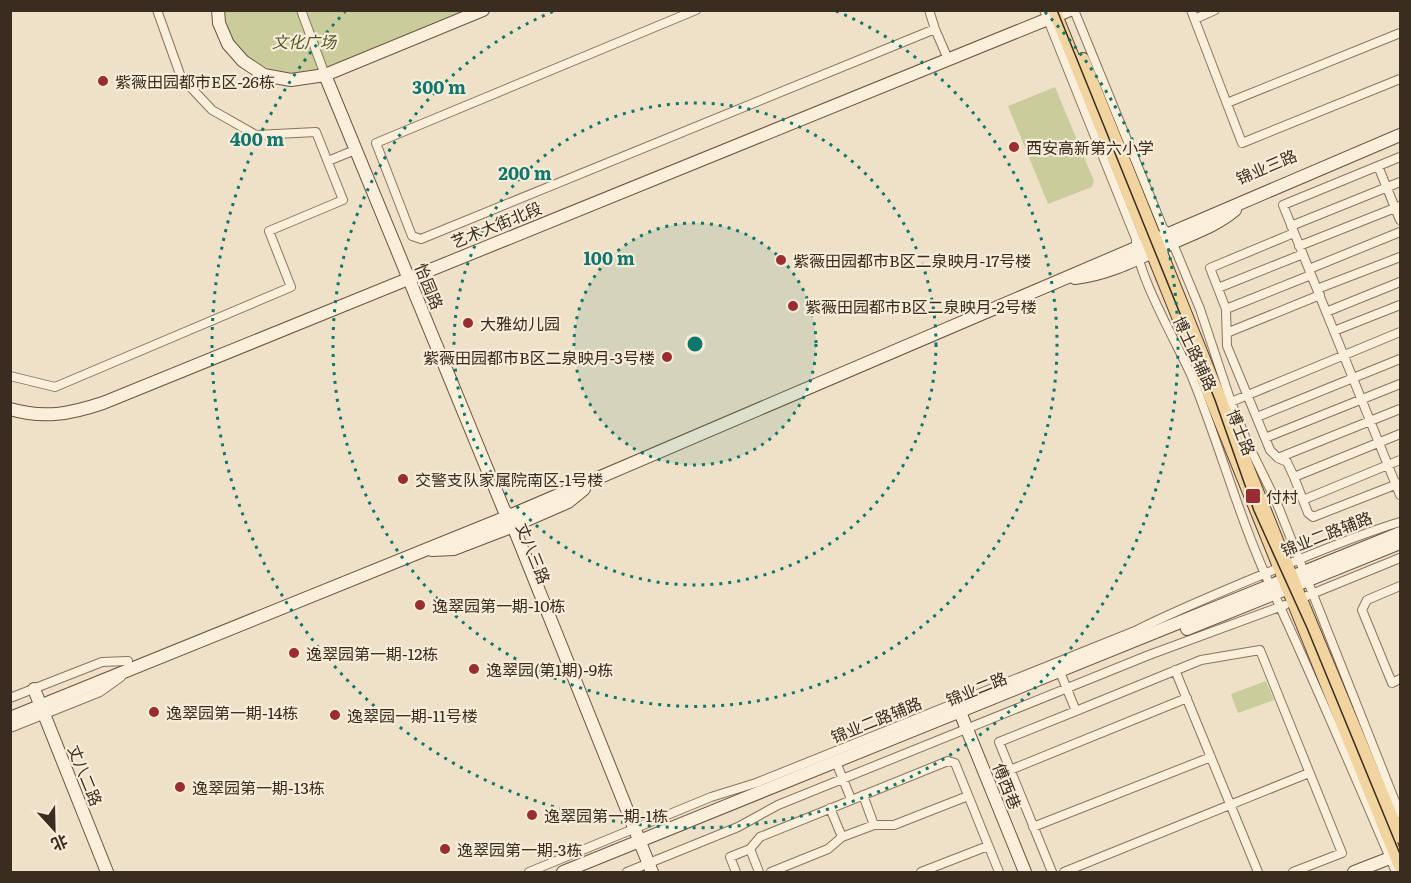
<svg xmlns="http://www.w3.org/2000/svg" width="1411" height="883" viewBox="0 0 1411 883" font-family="Literata,'Noto Sans SC',serif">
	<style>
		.green { fill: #cacd9b }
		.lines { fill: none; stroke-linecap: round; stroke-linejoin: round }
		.street-casing { stroke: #8b735c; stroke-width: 10 }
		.secondary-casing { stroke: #6d543f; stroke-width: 14 }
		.primary-casing { stroke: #594130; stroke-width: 14 }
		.street { stroke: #f9efdb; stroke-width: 8 }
		.secondary { stroke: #f9efdb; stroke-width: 12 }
		.primary { stroke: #f1d4a0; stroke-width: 12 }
		.tram { stroke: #3b2c20; stroke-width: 1.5 }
		.ring { fill: none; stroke: #0f766e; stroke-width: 3; stroke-dasharray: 3 6 }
		.poi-dot { fill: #9a2c32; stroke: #f6ecd7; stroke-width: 2 }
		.labels { text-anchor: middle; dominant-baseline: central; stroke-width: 4.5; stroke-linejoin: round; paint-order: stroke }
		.park-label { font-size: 16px; font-style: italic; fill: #4e5827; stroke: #f6ecd7 }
		.poi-label { font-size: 16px; fill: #3b2c20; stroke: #f6ecd7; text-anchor: start }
		.street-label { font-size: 16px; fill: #3b2c20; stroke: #f6ecd7 }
		.centre { fill: #0f766e; stroke: #f6ecd7; stroke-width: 3 }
		.ring-label { font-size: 18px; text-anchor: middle; font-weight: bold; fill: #0f766e; stroke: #f6ecd7; stroke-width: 4.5; stroke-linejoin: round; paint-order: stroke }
	</style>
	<rect width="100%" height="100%" fill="#efe1c8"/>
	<path class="green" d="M 222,11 L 468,11 L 318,71 C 274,80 227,59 222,11 Z
		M 1055,87 L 1094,181 L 1092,187 L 1048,204 L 1008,106 Z
		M 1266,681 L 1274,700 L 1238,713 L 1231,694 Z"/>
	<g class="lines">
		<defs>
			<path id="street" d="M 301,10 L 325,75
				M 696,10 L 376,143 L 412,236 L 421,239 L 935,29 L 948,59
				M 929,10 L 935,29
				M 1044,10 L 1136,239 C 1134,270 1178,345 1192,377 C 1220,446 1239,518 1270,585 C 1314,680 1355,776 1396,872
				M 1074,10 L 1163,228 L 1169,234 L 1200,309 L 1231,402 L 1248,444 L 1276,501 L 1400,814
				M 1191,10 L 1242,143 L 1400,79
				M 1195,19 L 1215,10
				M 1227,103 L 1400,33
				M 1400,157 L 1283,205 L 1400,495
				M 328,161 L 355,150
				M 1378,166 L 1400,220
				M 1291,226 L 1400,182
				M 1299,246 L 1400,206
				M 1309,269 L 1400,232
				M 1218,288 L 1303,254
				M 1317,289 L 1400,257
				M 1226,309 L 1311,275
				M 1326,312 L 1400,282
				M 1334,331 L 1400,305
				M 1229,332 L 1320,295
				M 10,376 L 55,387 L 291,287 L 269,231 L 343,200 L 316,132 L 256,135 L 212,110 L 181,77 L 157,10
				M 1231,402 L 1400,332
				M 1257,417 L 1400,359
				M 1265,438 L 1400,384
				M 1278,458 L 1400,409
				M 1294,477 L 1287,462 L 1278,458 L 1270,450 L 1227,346 L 1226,309 L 1210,268 L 1294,233
				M 1400,483 L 1313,517 L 1308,513 L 1294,477 L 1400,434
				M 1303,500 L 1400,460
				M 1400,586 L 1367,600 L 1362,610 L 1392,683 L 1400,679
				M 1297,600 L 1400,558
				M 1175,670 L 1258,872
				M 1060,672 L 1076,711 L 1201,660 L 1260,650 L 1342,853 L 1293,872
				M 10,698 L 102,662 L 128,661
				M 10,728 L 100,692 L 121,677
				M 836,762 L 851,799
				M 1010,770 L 1187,698
				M 863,795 L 874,825
				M 830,808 L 842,837
				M 1033,827 L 1211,757
				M 750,849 L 759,872
				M 529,872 L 711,797 L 756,783 L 1135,631 C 1183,607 1233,587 1283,566 C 1322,550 1360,534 1400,522
				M 627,872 L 738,827 L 778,805 L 1149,655 L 1285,605
				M 736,872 L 730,857 L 750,849 L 760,837 L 948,761 L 955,763 L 999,872
				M 771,872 L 828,849 L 842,837 L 874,825 L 894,825 L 968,796
				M 921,872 L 988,846
				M 1052,872 L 999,742 L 1076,711
				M 1064,872 L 1309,773"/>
			<path id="secondary" d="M 218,10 L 219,23 L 228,44 L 243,61 L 264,75 L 291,80 L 325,75 L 483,10
				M 325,75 L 504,510 L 509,516 L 652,872
				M 1075,278 C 1110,274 1141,257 1172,243 C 1194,233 1216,226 1235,210
				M 10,409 C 44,419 70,414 103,403 L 1070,10
				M 432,550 L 454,549 L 506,529 L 568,502 L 584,489
				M 1187,629 L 1400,543
				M 34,689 L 107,872
				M 960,712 L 1025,872
				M 10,718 L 509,516 L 1400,135
				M 563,872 L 1400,533
				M 1354,872 L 1390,858"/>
			<path id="primary" d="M 1054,10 L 1400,866
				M 1083,59 L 1295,585 L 1400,837"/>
		</defs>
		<use href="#street" class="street-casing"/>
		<use href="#secondary" class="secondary-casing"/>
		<use href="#primary" class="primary-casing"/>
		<use href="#street" class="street"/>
		<use href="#secondary" class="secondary"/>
		<use href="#primary" class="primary"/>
		<path class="tram" d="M 1057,10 L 1215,400 L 1254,511 L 1307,628 L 1400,854"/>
	</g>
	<circle cx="695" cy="344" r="121" fill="#0f766e" fill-opacity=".12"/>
	<g class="ring">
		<circle cx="695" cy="344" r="121"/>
		<circle cx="695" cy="344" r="241"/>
		<path d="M836 11A362 362 0 1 1 554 11"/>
		<path d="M1045 12A483 483 0 1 1 345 12"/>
	</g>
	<g class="poi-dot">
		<circle cx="103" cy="81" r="6"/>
		<circle cx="1014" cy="147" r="6"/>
		<circle cx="781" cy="260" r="6"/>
		<circle cx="793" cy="306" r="6"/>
		<circle cx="468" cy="323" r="6"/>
		<circle cx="667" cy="357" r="6"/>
		<circle cx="403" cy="479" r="6"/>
		<rect x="1245" y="488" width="16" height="16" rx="3"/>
		<circle cx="420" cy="605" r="6"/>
		<circle cx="294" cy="653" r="6"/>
		<circle cx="474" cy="669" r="6"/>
		<circle cx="154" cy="712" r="6"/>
		<circle cx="335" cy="715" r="6"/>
		<circle cx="180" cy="787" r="6"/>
		<circle cx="532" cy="815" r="6"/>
		<circle cx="445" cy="849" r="6"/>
	</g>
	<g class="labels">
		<g class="park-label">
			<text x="304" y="41">文化广场</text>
		</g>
		<g class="poi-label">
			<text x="115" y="81">紫薇田园都市E区-26栋</text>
			<text x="1026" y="147">西安高新第六小学</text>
			<text x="793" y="260">紫薇田园都市B区二泉映月-17号楼</text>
			<text x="805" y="306">紫薇田园都市B区二泉映月-2号楼</text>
			<text x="480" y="323">大雅幼儿园</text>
			<text x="655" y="357" text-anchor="end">紫薇田园都市B区二泉映月-3号楼</text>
			<text x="415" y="479">交警支队家属院南区-1号楼</text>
			<text x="1266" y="496">付村</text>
			<text x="432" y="605">逸翠园第一期-10栋</text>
			<text x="306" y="653">逸翠园第一期-12栋</text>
			<text x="486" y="669">逸翠园(第1期)-9栋</text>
			<text x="166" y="712">逸翠园第一期-14栋</text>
			<text x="347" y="715">逸翠园一期-11号楼</text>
			<text x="192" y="787">逸翠园第一期-13栋</text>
			<text x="544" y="815">逸翠园第一期-1栋</text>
			<text x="457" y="849">逸翠园第一期-3栋</text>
		</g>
		<g class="street-label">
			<text transform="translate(1266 166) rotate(-23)">锦业三路</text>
			<text transform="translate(496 224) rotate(-22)">艺术大街北段</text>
			<text transform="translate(430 286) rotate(68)">怡园路</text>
			<text transform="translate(1196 353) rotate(65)">博士路辅路</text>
			<text transform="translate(1242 432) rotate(68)">博士路</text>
			<text transform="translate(1326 533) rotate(-21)">锦业二路辅路</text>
			<text transform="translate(534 553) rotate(68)">丈八三路</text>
			<text transform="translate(976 688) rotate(-22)">锦业二路</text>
			<text transform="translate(876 719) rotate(-22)">锦业二路辅路</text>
			<text transform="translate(86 775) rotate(68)">丈八二路</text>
			<text transform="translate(1008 786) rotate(68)">傅西巷</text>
		</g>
	</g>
	<circle cx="695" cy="344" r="9" class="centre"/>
	<g class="ring-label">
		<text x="439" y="94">300 m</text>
		<text x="257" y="146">400 m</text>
		<text x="525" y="180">200 m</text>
		<text x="609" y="265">100 m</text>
	</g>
	<rect width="1411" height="883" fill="none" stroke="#3b2c20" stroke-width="24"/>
	<g transform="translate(54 829) rotate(158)" stroke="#f6ecd7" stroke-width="4.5" paint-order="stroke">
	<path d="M0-4.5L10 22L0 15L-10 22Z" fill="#3b2c20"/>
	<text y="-9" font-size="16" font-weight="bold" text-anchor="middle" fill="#3b2c20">北</text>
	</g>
</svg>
